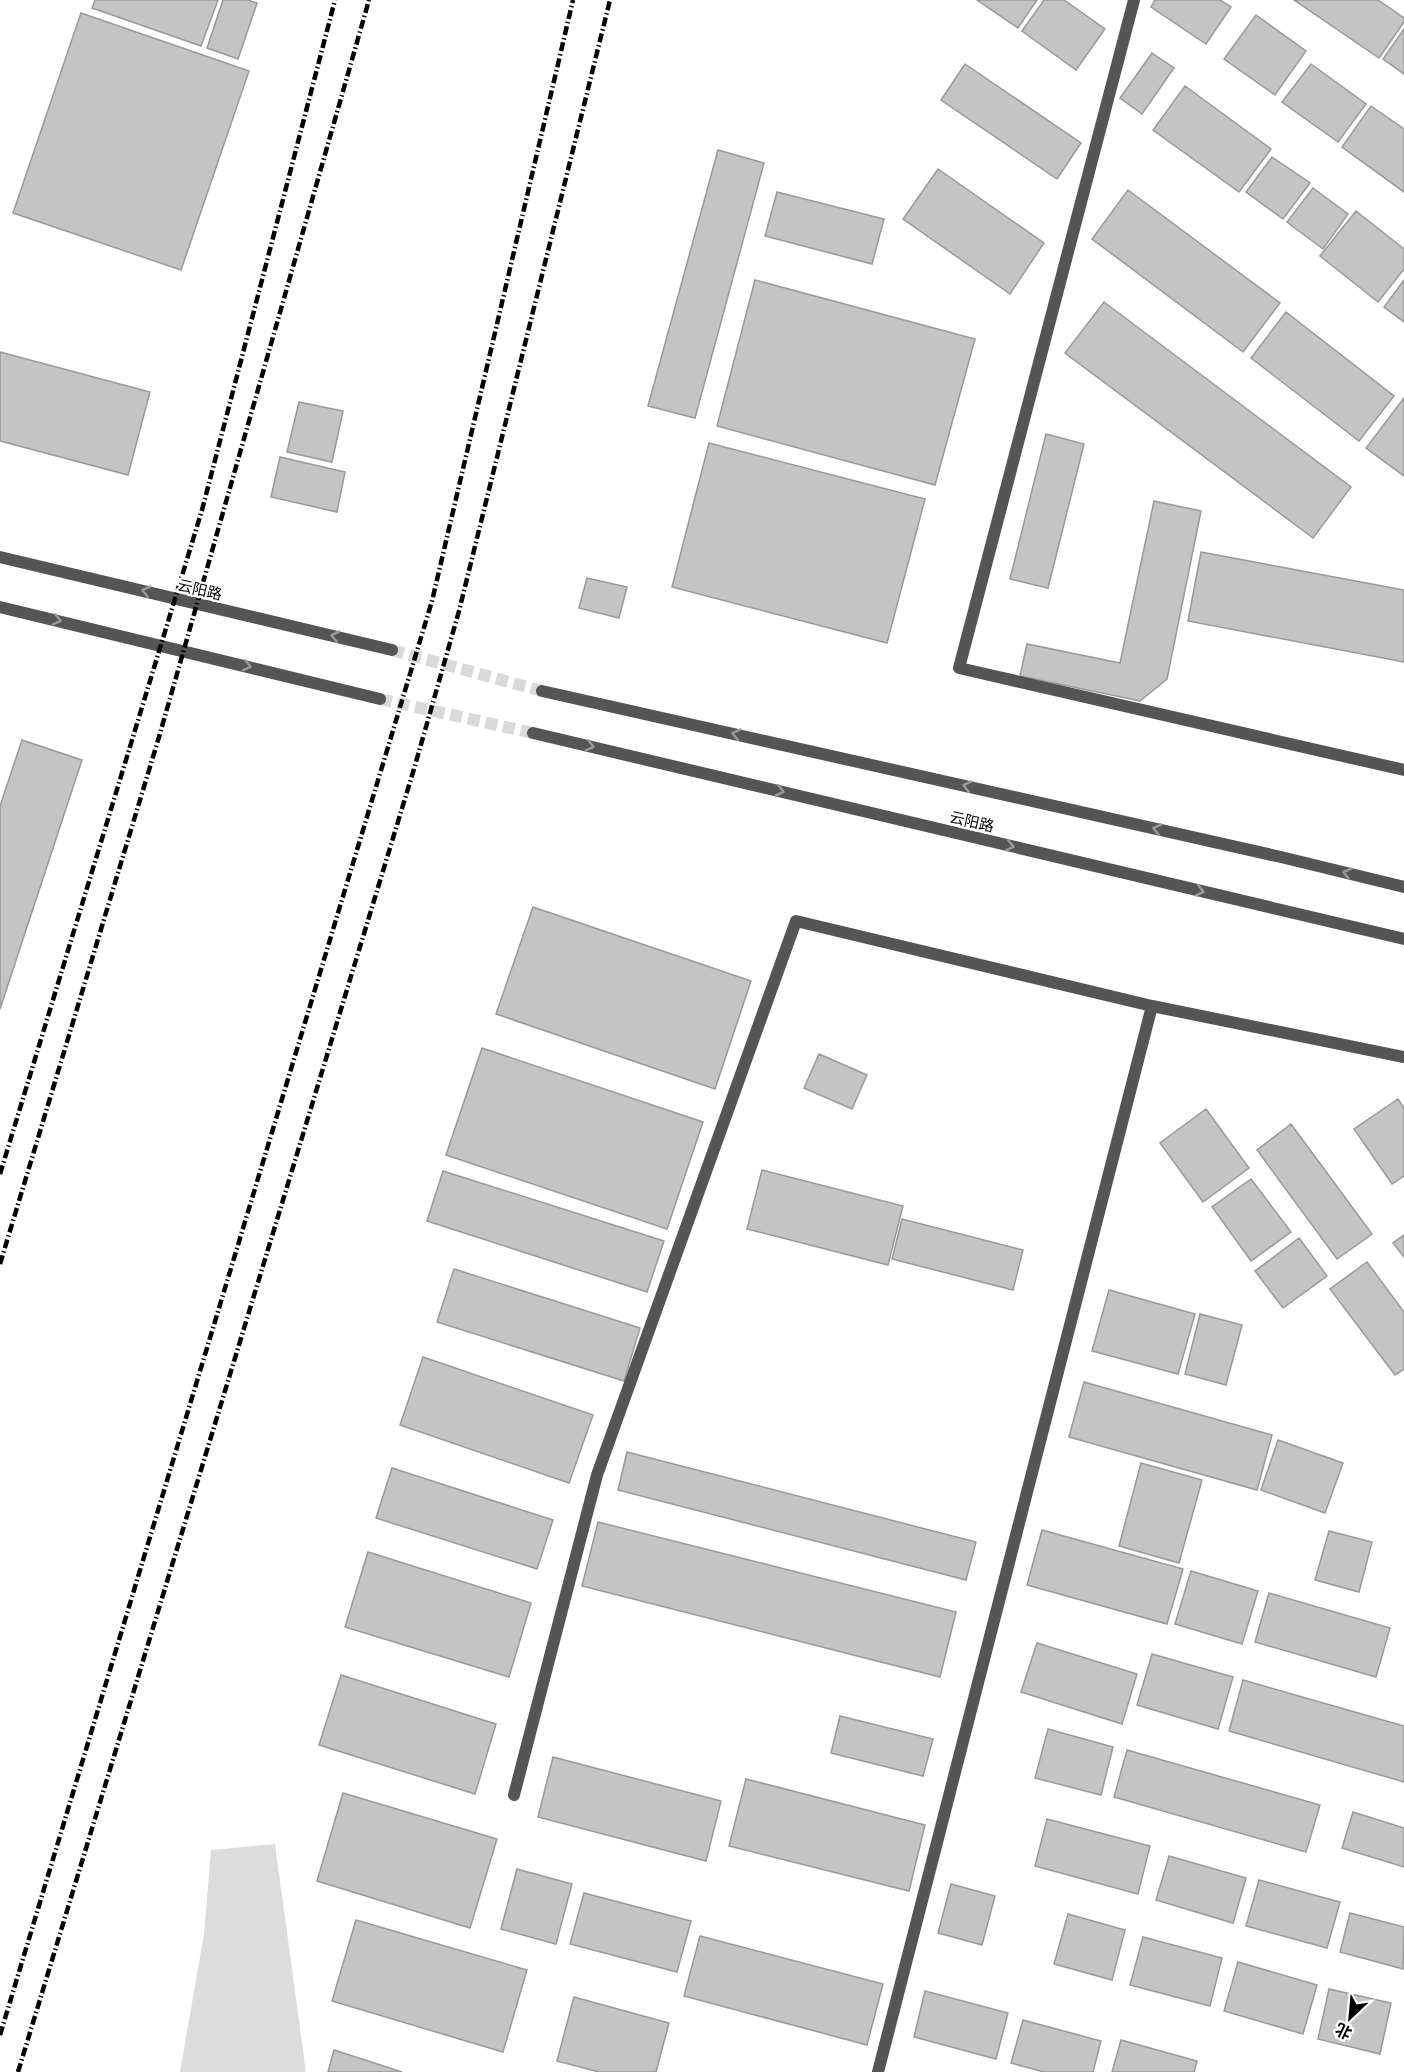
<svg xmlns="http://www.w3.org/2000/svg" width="1404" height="2072" viewBox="0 0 1404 2072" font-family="'Open Sans','Noto Sans SC',sans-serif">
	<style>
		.green { fill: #dcdcdc }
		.building { fill: #c4c4c4; stroke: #999; stroke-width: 1.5 }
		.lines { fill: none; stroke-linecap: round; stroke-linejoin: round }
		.tertiary-tunnel { stroke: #d9d9d9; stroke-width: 12; stroke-dasharray: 12 6; stroke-linecap: butt }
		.minor { stroke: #555; stroke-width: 12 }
		.tertiary { stroke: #555; stroke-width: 12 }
		.rail { stroke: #000; stroke-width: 4.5; stroke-dasharray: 9 3 1.5 3; stroke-linecap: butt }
		.oneway { stroke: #999 }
		.labels { text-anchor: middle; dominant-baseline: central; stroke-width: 4.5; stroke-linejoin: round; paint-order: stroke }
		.street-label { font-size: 15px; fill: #000; stroke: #fff }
	</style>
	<rect width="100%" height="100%" fill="#fff"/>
	<path class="green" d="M 275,1844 L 306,2072 L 180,2072 L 204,1934 L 211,1850 Z"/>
	<path class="building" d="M 95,0 L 218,0 L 201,46 L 92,8 Z
		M 223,0 L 248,0 L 257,3 L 238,59 L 207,48 Z
		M 977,0 L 1037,0 L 1018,28 Z
		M 1044,0 L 1064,0 L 1105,29 L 1076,70 L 1022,31 Z
		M 1155,0 L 1220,0 L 1231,7 L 1206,44 L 1151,7 Z
		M 1294,0 L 1378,0 L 1404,18 L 1404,22 L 1379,58 Z
		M 81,13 L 249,71 L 181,270 L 13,213 Z
		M 1256,15 L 1306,51 L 1275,95 L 1224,59 Z
		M 1404,29 L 1404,74 L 1383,59 Z
		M 1152,53 L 1174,68 L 1142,114 L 1120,98 Z
		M 965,64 L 1081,143 L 1057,179 L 941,100 Z
		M 1311,64 L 1366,104 L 1338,142 L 1282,102 Z
		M 1185,86 L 1271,149 L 1239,192 L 1153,130 Z
		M 1371,106 L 1404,129 L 1404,192 L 1342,147 Z
		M 718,150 L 764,163 L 695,418 L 648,406 Z
		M 1272,157 L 1310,183 L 1283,219 L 1246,192 Z
		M 938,169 L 1044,243 L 1010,294 L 903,219 Z
		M 1313,188 L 1348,214 L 1323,249 L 1287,222 Z
		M 1128,190 L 1280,303 L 1243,352 L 1092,239 Z
		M 777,192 L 884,219 L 872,264 L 765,236 Z
		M 1356,211 L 1404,249 L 1404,269 L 1378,302 L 1320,256 Z
		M 755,280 L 975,339 L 935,485 L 717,426 Z
		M 1404,280 L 1404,322 L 1384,307 Z
		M 1104,302 L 1351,487 L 1313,538 L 1065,353 Z
		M 1286,312 L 1394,396 L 1359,441 L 1251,358 Z
		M 0,352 L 150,392 L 128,475 L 0,441 Z
		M 1404,398 L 1404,476 L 1366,448 Z
		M 299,402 L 343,411 L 332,462 L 287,452 Z
		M 1046,434 L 1084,444 L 1048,588 L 1010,579 Z
		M 709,443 L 925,499 L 887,643 L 672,587 Z
		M 280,457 L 345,472 L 337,512 L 271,497 Z
		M 1154,501 L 1201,511 L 1167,679 L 1140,701 L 1020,676 L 1027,644 L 1120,663 Z
		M 1201,552 L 1404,590 L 1404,662 L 1188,621 Z
		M 587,578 L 627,587 L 619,618 L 579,608 Z
		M 22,740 L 82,760 L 0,1009 L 0,806 Z
		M 533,907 L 751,981 L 715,1089 L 496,1014 Z
		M 482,1048 L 703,1122 L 667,1229 L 446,1155 Z
		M 819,1054 L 867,1075 L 852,1109 L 804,1088 Z
		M 1398,1099 L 1404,1108 L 1404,1176 L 1392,1184 L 1354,1129 Z
		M 1206,1109 L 1249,1168 L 1203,1202 L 1160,1143 Z
		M 1291,1124 L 1372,1234 L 1337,1259 L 1257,1150 Z
		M 762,1170 L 903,1206 L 888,1265 L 747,1229 Z
		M 443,1171 L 664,1241 L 647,1292 L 427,1221 Z
		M 1251,1179 L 1291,1232 L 1251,1261 L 1212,1207 Z
		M 902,1219 L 1023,1250 L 1013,1290 L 892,1259 Z
		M 1404,1235 L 1404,1257 L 1393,1243 Z
		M 1299,1238 L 1327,1276 L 1283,1308 L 1255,1271 Z
		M 1367,1262 L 1404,1312 L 1404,1369 L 1395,1375 L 1330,1289 Z
		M 454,1269 L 640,1328 L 624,1381 L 437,1322 Z
		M 1109,1290 L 1195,1314 L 1178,1374 L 1092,1351 Z
		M 1200,1314 L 1242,1325 L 1226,1385 L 1185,1374 Z
		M 423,1357 L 593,1415 L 569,1483 L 400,1425 Z
		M 1084,1382 L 1272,1435 L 1257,1490 L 1069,1437 Z
		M 1278,1440 L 1343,1463 L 1325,1513 L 1261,1490 Z
		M 627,1452 L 976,1542 L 966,1580 L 618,1490 Z
		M 1141,1463 L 1202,1480 L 1179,1563 L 1119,1546 Z
		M 392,1468 L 553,1520 L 537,1569 L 376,1518 Z
		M 598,1522 L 956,1612 L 940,1677 L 582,1586 Z
		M 1042,1530 L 1183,1569 L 1167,1624 L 1027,1585 Z
		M 1329,1531 L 1372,1542 L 1359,1592 L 1315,1580 Z
		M 368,1552 L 531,1603 L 509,1677 L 345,1627 Z
		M 1191,1571 L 1258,1591 L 1242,1644 L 1175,1624 Z
		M 1269,1593 L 1390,1628 L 1376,1677 L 1255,1642 Z
		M 1037,1643 L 1137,1674 L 1122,1724 L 1021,1692 Z
		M 1152,1654 L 1233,1677 L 1218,1729 L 1137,1705 Z
		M 341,1675 L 496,1724 L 475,1794 L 319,1745 Z
		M 1243,1680 L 1404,1726 L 1404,1782 L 1229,1731 Z
		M 840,1716 L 933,1739 L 923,1776 L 831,1753 Z
		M 1048,1729 L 1113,1747 L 1101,1795 L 1035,1778 Z
		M 1127,1750 L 1320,1805 L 1306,1852 L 1114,1797 Z
		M 553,1757 L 721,1801 L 706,1861 L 538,1817 Z
		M 746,1779 L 925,1825 L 909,1891 L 729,1846 Z
		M 343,1793 L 497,1839 L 470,1928 L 317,1881 Z
		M 1353,1812 L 1404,1828 L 1404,1867 L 1342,1848 Z
		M 1047,1819 L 1150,1846 L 1138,1894 L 1035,1866 Z
		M 1169,1856 L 1246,1878 L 1233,1923 L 1156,1900 Z
		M 517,1869 L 572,1884 L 556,1944 L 501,1929 Z
		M 1259,1880 L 1340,1902 L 1327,1948 L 1246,1926 Z
		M 951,1884 L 995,1896 L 982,1945 L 938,1933 Z
		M 584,1893 L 691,1921 L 677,1972 L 570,1944 Z
		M 1350,1913 L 1404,1927 L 1403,1969 L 1340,1952 Z
		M 1068,1914 L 1125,1930 L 1112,1980 L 1054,1964 Z
		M 356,1920 L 527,1970 L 503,2052 L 332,2001 Z
		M 700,1936 L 883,1984 L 867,2045 L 684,1996 Z
		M 1143,1937 L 1222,1958 L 1210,2006 L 1130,1985 Z
		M 1238,1962 L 1317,1985 L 1303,2034 L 1224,2011 Z
		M 1329,1989 L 1391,2003 L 1380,2054 L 1318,2039 Z
		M 925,1991 L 1008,2013 L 996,2059 L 914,2037 Z
		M 574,1997 L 669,2023 L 656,2072 L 599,2072 L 557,2061 Z
		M 1023,2020 L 1101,2041 L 1093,2072 L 1044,2072 L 1011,2063 Z
		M 1121,2040 L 1197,2061 L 1194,2072 L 1112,2072 Z
		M 334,2050 L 402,2072 L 328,2072 Z"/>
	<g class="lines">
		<path class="tertiary-tunnel" d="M 392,650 L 542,691
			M 380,699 L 533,733"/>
		<path class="minor" d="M 1134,0 L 959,668 L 1404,770
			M 514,1795 L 597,1475 L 796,921 L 1152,1006 L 1404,1057
			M 878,2072 L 1152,1006"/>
		<path class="tertiary" d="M 0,557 L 392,650
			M 0,607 L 380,699
			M 542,691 L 1281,857 L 1404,887
			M 533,733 L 1404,939"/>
		<path class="rail" d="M 0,1174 L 202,510 L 335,0
			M 0,1264 L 159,737 L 369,0
			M 0,2035 L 432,601 L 573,0
			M 18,2072 L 414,769 L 459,611 L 610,0"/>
	</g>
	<defs><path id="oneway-chevron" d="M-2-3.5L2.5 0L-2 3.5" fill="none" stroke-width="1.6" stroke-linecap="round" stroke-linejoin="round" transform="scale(1.5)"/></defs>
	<g class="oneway">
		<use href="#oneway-chevron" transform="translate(146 591) rotate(-167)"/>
		<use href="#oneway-chevron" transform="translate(57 620) rotate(13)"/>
		<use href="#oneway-chevron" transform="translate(335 636) rotate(-167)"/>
		<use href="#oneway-chevron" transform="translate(247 666) rotate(14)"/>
		<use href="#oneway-chevron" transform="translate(736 734) rotate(-167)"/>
		<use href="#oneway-chevron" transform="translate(590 746) rotate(13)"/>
		<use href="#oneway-chevron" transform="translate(967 786) rotate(-167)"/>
		<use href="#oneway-chevron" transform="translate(780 791) rotate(13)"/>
		<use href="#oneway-chevron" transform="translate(1157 829) rotate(-167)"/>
		<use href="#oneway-chevron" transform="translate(1010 846) rotate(13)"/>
		<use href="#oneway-chevron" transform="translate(1347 873) rotate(-166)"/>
		<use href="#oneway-chevron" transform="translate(1200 891) rotate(13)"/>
	</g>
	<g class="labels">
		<g class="street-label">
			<text transform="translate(200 589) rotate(13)">云阳路</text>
			<text transform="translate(972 821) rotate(13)">云阳路</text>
		</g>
	</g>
	<g transform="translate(1350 2018) rotate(206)" stroke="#ffffff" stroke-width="4.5" paint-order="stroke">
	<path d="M0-4.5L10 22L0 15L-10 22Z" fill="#000000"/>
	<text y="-9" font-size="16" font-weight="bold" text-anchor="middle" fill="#000000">北</text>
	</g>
</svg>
